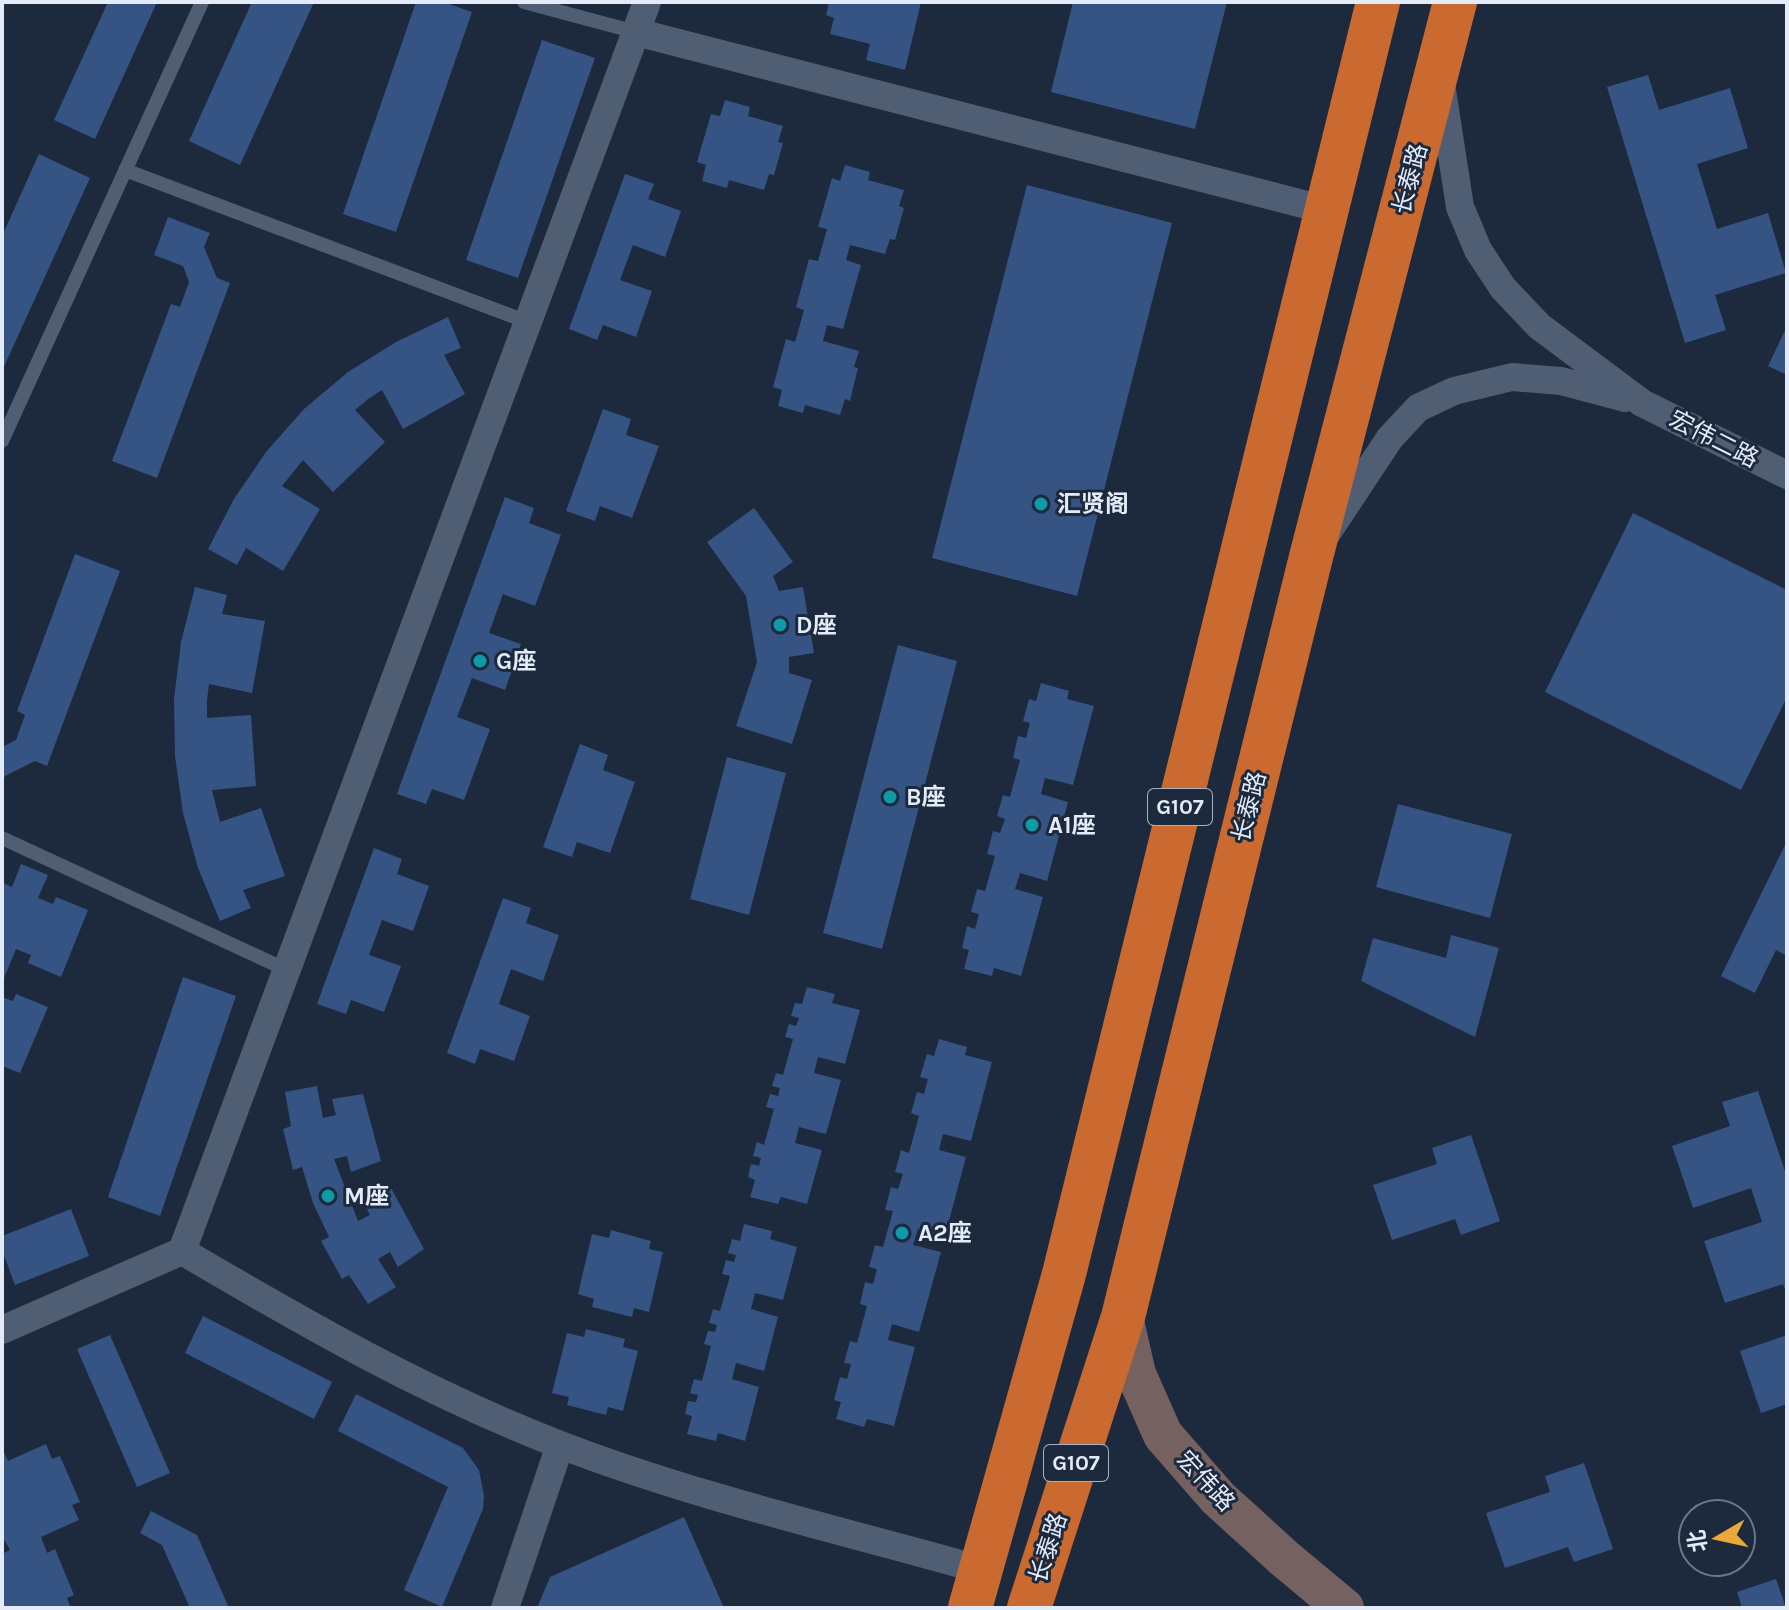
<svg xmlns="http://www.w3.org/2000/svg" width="1789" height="1610" viewBox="0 0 1789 1610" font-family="Karla,'Noto Sans SC',sans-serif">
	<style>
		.building { fill: #355484 }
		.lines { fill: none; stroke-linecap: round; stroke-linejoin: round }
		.lane { stroke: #505e74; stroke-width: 14 }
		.street { stroke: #505e74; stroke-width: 28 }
		.secondary { stroke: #756260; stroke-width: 40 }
		.highway { stroke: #ca6a30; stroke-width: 44 }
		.culture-dot { fill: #0f9aa8; stroke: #1d293c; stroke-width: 3 }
		.labels { text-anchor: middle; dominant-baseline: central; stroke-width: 6; stroke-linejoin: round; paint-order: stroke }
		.shield { fill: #1d293c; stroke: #a7b1bf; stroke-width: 2 }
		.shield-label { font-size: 22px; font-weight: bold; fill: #e2ebf7 }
		.street-label { font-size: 24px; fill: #e2ebf7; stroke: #1d293c }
		.poi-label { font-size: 24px; font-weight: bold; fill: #e2ebf7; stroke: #1d293c; text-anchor: start }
	</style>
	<rect width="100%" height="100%" fill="#1d293c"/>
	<path class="building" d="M 108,2 L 157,2 L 95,139 L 54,120 Z
		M 252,2 L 314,2 L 240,165 L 189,141 Z
		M 416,2 L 443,2 L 472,12 L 396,232 L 343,214 Z
		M 829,2 L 921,2 L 905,70 L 866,60 L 870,44 L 830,34 L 834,18 L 826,15 Z
		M 1073,2 L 1227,2 L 1195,129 L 1051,92 Z
		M 542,40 L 595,58 L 518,278 L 466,260 Z
		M 1648,75 L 1659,110 L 1730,88 L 1748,148 L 1697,164 L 1717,229 L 1768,213 L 1786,273 L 1715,295 L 1726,330 L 1685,343 L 1607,87 Z
		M 725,100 L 750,107 L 748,116 L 783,126 L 778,142 L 783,143 L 774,175 L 769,174 L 764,190 L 729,180 L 727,188 L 702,181 L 706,165 L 697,162 L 711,114 L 720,116 Z
		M 39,154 L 90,178 L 2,371 L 2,236 Z
		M 845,165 L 870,172 L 868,180 L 904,190 L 899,206 L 904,208 L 895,240 L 890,239 L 885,254 L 850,245 L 846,260 L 861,265 L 843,329 L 827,325 L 823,341 L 859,351 L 854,367 L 858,368 L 850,401 L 845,399 L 840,415 L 805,405 L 803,413 L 778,406 L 782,390 L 773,387 L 786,339 L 795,342 L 804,310 L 796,307 L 809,259 L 818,261 L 827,229 L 818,227 L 832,178 L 840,181 Z
		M 625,174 L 654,184 L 648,199 L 681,211 L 665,257 L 633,245 L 620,280 L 652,291 L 636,337 L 603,325 L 597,340 L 569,329 Z
		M 1027,185 L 1172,223 L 1077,596 L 932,558 Z
		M 168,217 L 210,233 L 204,247 L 217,278 L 230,283 L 157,478 L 112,461 L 171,304 L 180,307 L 189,282 L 183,266 L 154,255 Z
		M 448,317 L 461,348 L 444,355 L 465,394 L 403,429 L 382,390 L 368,399 L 355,410 L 385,442 L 333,492 L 303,460 L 282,486 L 320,509 L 283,571 L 246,548 L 237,565 L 208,549 L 234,499 L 266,452 L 304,409 L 348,372 L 396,342 Z
		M 1787,326 L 1787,375 L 1768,366 Z
		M 603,409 L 631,419 L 626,435 L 659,446 L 632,518 L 600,506 L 595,521 L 566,511 Z
		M 505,497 L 534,508 L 529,523 L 561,535 L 535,606 L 503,594 L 489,633 L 521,644 L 505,690 L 472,678 L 457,717 L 490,729 L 464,800 L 432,789 L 426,804 L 397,794 Z
		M 754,508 L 793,562 L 773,576 L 779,591 L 803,587 L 814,653 L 789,657 L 789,673 L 812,680 L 792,744 L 736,726 L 757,662 L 746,596 L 707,542 Z
		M 1633,513 L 1787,590 L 1787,697 L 1741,790 L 1545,692 Z
		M 75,554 L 120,571 L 47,766 L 35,761 L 5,776 L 2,783 L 2,747 L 16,740 L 25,715 L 17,711 Z
		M 195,587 L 227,595 L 222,614 L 265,621 L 252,693 L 209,684 L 207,701 L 207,718 L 251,715 L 256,786 L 212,790 L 220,822 L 261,808 L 285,876 L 243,890 L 251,908 L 220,921 L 198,868 L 183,813 L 175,756 L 174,699 L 181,642 Z
		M 898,645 L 957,661 L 882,949 L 823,933 Z
		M 1041,683 L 1069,691 L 1067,699 L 1094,706 L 1073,785 L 1045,778 L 1041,794 L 1068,802 L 1047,881 L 1020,873 L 1015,889 L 1043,897 L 1021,976 L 994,968 L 992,976 L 964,969 L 969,950 L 962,948 L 967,926 L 975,929 L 979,914 L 971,912 L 977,889 L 985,891 L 995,856 L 987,854 L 993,831 L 1000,833 L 1005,819 L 997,816 L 1003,795 L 1010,797 L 1020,760 L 1013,758 L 1018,736 L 1026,738 L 1030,723 L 1023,721 L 1029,699 L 1036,701 Z
		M 580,744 L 608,755 L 603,770 L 635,782 L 610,853 L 577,842 L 572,857 L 543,847 Z
		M 727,757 L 786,773 L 749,915 L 690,899 Z
		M 1398,804 L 1512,834 L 1490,918 L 1376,887 Z
		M 1787,841 L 1787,956 L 1776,950 L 1755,993 L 1721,976 Z
		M 374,848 L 402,859 L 397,874 L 429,886 L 413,931 L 382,920 L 369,955 L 401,966 L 384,1012 L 351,1000 L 346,1014 L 317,1004 Z
		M 21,864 L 48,875 L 38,898 L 53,904 L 56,897 L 88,910 L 61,977 L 28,963 L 31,955 L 16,949 L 2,983 L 2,886 L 3,883 L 12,887 Z
		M 503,898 L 531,908 L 526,923 L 559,935 L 543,981 L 511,969 L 499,1004 L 530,1016 L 514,1061 L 480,1049 L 475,1064 L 447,1053 Z
		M 1451,935 L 1499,948 L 1475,1037 L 1361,981 L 1373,938 L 1446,958 Z
		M 183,977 L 236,996 L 160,1216 L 108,1197 Z
		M 807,987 L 835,994 L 832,1003 L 860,1010 L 845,1064 L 818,1057 L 814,1073 L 841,1080 L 826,1134 L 799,1127 L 795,1143 L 822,1150 L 807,1204 L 781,1197 L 778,1204 L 750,1197 L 755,1180 L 748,1177 L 751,1164 L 759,1166 L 761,1158 L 753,1156 L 757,1142 L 764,1145 L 774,1109 L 766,1107 L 770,1094 L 778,1096 L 780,1088 L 772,1086 L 776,1073 L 783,1075 L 793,1039 L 785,1037 L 789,1024 L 796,1026 L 799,1018 L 791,1016 L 795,1003 L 802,1004 Z
		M 16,994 L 48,1007 L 20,1073 L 2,1066 L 2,997 L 13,1001 Z
		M 939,1039 L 967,1047 L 965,1055 L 992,1062 L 971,1141 L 943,1134 L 939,1150 L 966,1157 L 945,1236 L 918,1229 L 913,1245 L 941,1252 L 919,1332 L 892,1324 L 888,1340 L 915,1347 L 894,1426 L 867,1419 L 864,1427 L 836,1419 L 841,1402 L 834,1400 L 840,1377 L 847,1379 L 851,1364 L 844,1363 L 850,1341 L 857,1343 L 867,1306 L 860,1304 L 865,1282 L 873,1284 L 877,1269 L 869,1267 L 875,1245 L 883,1247 L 893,1211 L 885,1210 L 891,1187 L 898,1189 L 903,1174 L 895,1172 L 901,1150 L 909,1153 L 919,1116 L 911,1113 L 917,1092 L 924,1094 L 928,1079 L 920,1077 L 927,1054 L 934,1056 Z
		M 317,1086 L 323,1118 L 336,1115 L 332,1099 L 363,1094 L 381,1161 L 351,1172 L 347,1156 L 334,1159 L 358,1221 L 370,1215 L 362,1200 L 391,1188 L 424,1249 L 398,1267 L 390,1252 L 378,1259 L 396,1287 L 368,1304 L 349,1275 L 342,1279 L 321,1241 L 329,1237 L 313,1203 L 302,1167 L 293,1170 L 283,1129 L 291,1126 L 285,1092 Z
		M 1758,1091 L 1787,1177 L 1787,1295 L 1783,1284 L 1725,1303 L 1704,1241 L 1762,1222 L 1751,1188 L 1693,1208 L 1672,1146 L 1730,1126 L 1722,1102 Z
		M 1471,1135 L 1500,1221 L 1461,1235 L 1455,1219 L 1392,1240 L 1373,1185 L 1437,1164 L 1432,1148 Z
		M 71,1209 L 89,1256 L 15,1285 L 2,1250 L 2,1236 Z
		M 744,1224 L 772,1231 L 770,1239 L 797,1247 L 783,1300 L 755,1293 L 751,1309 L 778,1317 L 764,1371 L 736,1363 L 732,1379 L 759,1387 L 745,1441 L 718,1433 L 716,1441 L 687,1434 L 692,1416 L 685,1414 L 688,1401 L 696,1402 L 698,1395 L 690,1393 L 694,1379 L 702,1381 L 711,1346 L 704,1344 L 708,1331 L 715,1332 L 717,1325 L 709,1323 L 713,1309 L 720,1311 L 730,1276 L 722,1274 L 726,1260 L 734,1262 L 736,1255 L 728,1253 L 732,1239 L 740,1241 Z
		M 611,1230 L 651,1241 L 649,1249 L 663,1252 L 649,1312 L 634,1308 L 632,1317 L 592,1307 L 594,1299 L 578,1294 L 592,1234 L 609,1238 Z
		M 203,1316 L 332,1382 L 314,1419 L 185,1353 Z
		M 586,1329 L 625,1339 L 623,1347 L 638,1351 L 623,1411 L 608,1407 L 606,1415 L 567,1405 L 569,1397 L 552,1393 L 567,1333 L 584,1337 Z
		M 110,1335 L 170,1473 L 137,1487 L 77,1349 Z
		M 1787,1335 L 1787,1404 L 1761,1413 L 1740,1351 Z
		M 356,1394 L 463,1448 L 479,1470 L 484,1496 L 483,1509 L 442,1607 L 404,1590 L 448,1487 L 338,1431 Z
		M 46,1444 L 52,1459 L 60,1456 L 80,1502 L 72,1505 L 79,1520 L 41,1537 L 47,1553 L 55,1549 L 74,1595 L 67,1598 L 71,1608 L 2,1608 L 2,1554 L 10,1550 L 2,1536 L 2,1448 L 8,1461 Z
		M 1584,1463 L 1613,1549 L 1574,1562 L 1568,1547 L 1505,1568 L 1486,1513 L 1550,1492 L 1545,1476 Z
		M 151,1511 L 197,1535 L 229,1608 L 190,1608 L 162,1545 L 140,1533 Z
		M 684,1517 L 724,1608 L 537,1608 L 550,1577 Z
		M 1776,1579 L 1786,1608 L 1742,1608 L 1737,1592 Z"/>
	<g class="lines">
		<path class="lane" d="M 524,2 L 636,32
			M 125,170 L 528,322
			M 2,441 L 202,2
			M 2,838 L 287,970"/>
		<path class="street" d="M 647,2 L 182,1251 C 306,1324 424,1392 558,1444 C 695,1497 841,1530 982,1570
			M 636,32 L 1326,210
			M 1441,84 L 1460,207 L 1478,250 L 1503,288 L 1539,326 L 1642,403 L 1787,475
			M 1327,533 L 1390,438 L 1418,408 L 1454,391 L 1512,377 L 1561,381 L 1625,398
			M 2,1330 L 182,1251
			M 505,1608 L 560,1445"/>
		<path class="secondary" d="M 1123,1317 L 1136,1374 L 1163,1435 L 1218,1498 L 1284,1558 L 1344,1608"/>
		<path class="highway" d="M 970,1608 L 1064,1274 L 1378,2
			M 1029,1608 L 1123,1317 L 1311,557 L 1455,2"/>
	</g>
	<g class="culture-dot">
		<circle cx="1041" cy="504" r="8"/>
		<circle cx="780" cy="625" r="8"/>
		<circle cx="480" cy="661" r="8"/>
		<circle cx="890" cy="797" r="8"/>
		<circle cx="1032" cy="825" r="8"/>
		<circle cx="328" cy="1196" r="8"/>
		<circle cx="902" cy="1233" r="8"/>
	</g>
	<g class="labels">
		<g class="shield">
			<rect x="1148" y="789" width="64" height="36" rx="6"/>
			<rect x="1044" y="1445" width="64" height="36" rx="6"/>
		</g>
		<g class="shield-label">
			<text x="1180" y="807">G107</text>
			<text x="1076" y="1463">G107</text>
		</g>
		<g class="street-label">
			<text transform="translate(1410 179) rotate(-75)">长泰路</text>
			<text transform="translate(1714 439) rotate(27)">宏伟二路</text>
			<text transform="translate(1249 807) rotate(-76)">长泰路</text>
			<text transform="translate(1206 1481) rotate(47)">宏伟路</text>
			<text transform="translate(1048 1548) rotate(-72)">长泰路</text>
		</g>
		<g class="poi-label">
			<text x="1057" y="504">汇贤阁</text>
			<text x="796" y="625">D座</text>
			<text x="496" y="661">G座</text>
			<text x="906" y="797">B座</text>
			<text x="1048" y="825">A1座</text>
			<text x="344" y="1196">M座</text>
			<text x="918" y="1233">A2座</text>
		</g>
	</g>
	<rect width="1789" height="1610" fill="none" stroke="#e2ebf7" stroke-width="8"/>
	<g transform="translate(1717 1538) rotate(261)"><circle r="38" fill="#1d293c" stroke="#6c7787" stroke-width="2"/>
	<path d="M0-6L14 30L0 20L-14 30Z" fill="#eca93b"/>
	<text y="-12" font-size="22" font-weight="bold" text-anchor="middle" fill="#e2ebf7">北</text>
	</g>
</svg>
